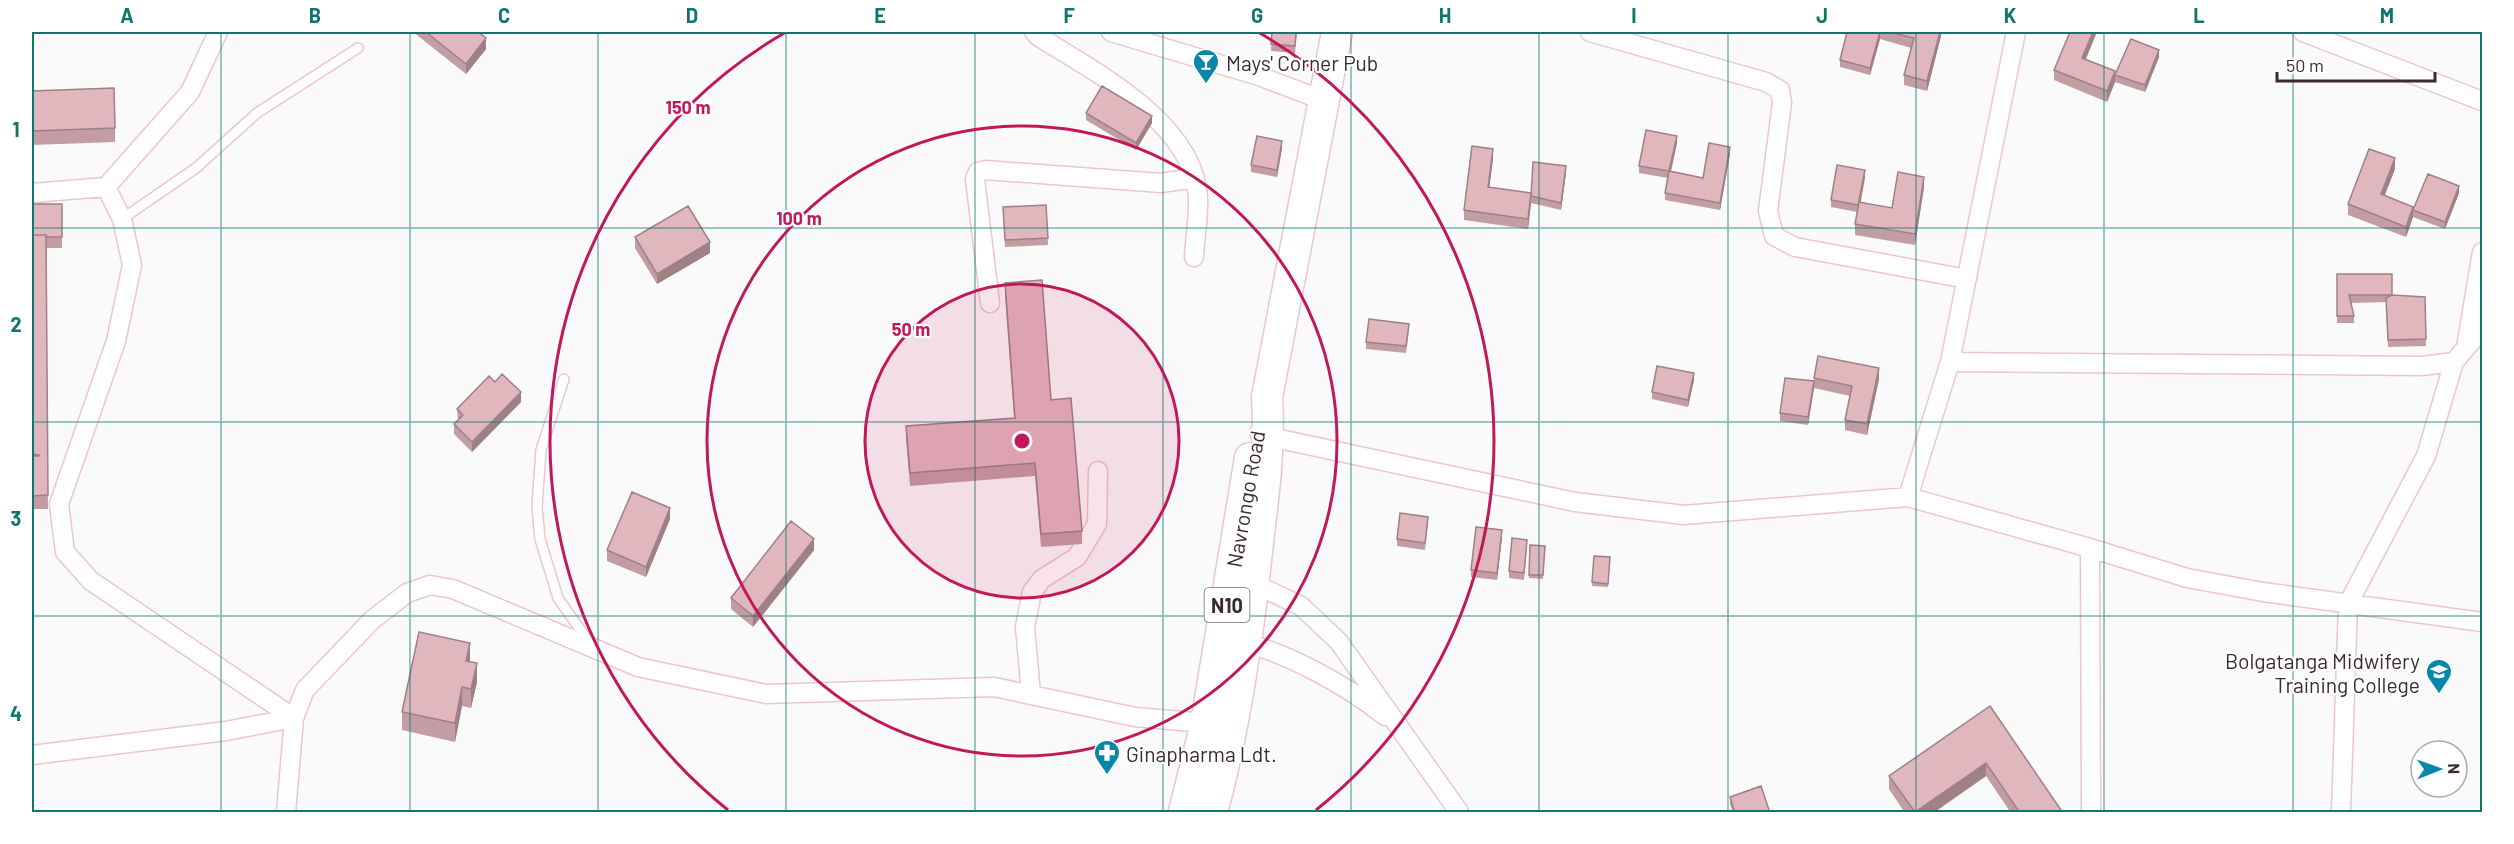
<svg xmlns="http://www.w3.org/2000/svg" width="2514" height="844" viewBox="0 0 2514 844" font-family="Barlow,sans-serif">
	<style>
		.lines { fill: none; stroke-linecap: round; stroke-linejoin: round }
		.service-casing { stroke: #efc5cc; stroke-width: 12 }
		.minor-casing { stroke: #efc5cc; stroke-width: 21 }
		.trunk-casing { stroke: #efc5cc; stroke-width: 33 }
		.service { stroke: #fff; stroke-width: 9 }
		.minor { stroke: #fff; stroke-width: 18 }
		.trunk { stroke: #fff; stroke-width: 30 }
		.wall { fill: #c29da3 }
		.shaded-wall { fill: #9e8085 }
		.building { fill: #e1b7be; stroke: #9e8085; stroke-width: 1.5 }
		.grid { fill: none; stroke: #0f766e; stroke-width: 1.5; stroke-opacity: 0.55 }
		.ring { fill: none; stroke: #c2185b; stroke-width: 3 }
		.labels { text-anchor: middle; dominant-baseline: central; stroke-width: 4.5; stroke-linejoin: round; paint-order: stroke }
		.shield { fill: #fff; stroke: #766b6d; stroke-width: 1.5 }
		.shield-label { font-size: 20px; font-weight: bold; fill: #3b2b2e }
		.poi-label { font-size: 21px; fill: #3b2b2e; stroke: #fff; text-anchor: start }
		.street-label { font-size: 21px; fill: #3b2b2e; stroke: #fff }
		.centre { fill: #c2185b; stroke: #fff; stroke-width: 3 }
		.ring-label { font-size: 18px; text-anchor: middle; font-weight: bold; fill: #c2185b; stroke: #fff; stroke-width: 4.5; stroke-linejoin: round; paint-order: stroke }
		.neatline { fill: none; stroke: #0f766e; stroke-width: 2 }
		.grid-label { font-size: 20px; text-anchor: middle; font-weight: bold; fill: #0f766e }
	</style>
	<rect width="100%" height="100%" fill="#fafafa"/>
	<g class="lines">
		<defs>
			<path id="service" d="M 122,219 L 196,168 L 257,113 L 358,48
				M 564,379 L 541,450 L 537,507 L 540,539 L 558,598 L 591,645"/>
			<path id="minor" d="M 1034,32 L 1039,37 C 1094,71 1194,123 1198,197 C 1199,216 1195,237 1194,257
				M 1111,32 L 1259,76 L 1325,101
				M 1590,32 L 1766,82 L 1780,90 L 1782,103 L 1768,211 L 1774,236 L 1795,247 L 1967,279
				M 2303,32 L 2482,101
				M 106,187 L 122,219 L 132,265 L 116,341 L 59,504 L 65,552 L 91,581 L 294,718 L 286,812
				M 32,193 L 106,187 L 190,92 L 218,32
				M 990,303 L 975,179 L 978,172 L 985,170 L 1161,183 L 1194,178
				M 2466,347 L 2482,252
				M 1950,362 L 2422,366 L 2454,362
				M 1259,433 L 1270,437 L 1575,502 L 1684,515 L 1908,497 L 2090,548 L 2187,578 L 2263,592 L 2482,622
				M 1908,497 L 1950,362 L 2016,32
				M 2090,548 L 2091,812
				M 1244,586 L 1267,590 L 1301,606 L 1339,642 L 1459,812
				M 1236,641 C 1285,651 1346,685 1385,716
				M 1031,694 L 1025,627 L 1032,592 L 1042,579 L 1077,557 L 1097,524 L 1098,471
				M 32,755 L 226,731 L 294,718 L 305,690 L 372,620 L 407,593 L 430,585 L 453,589 L 638,667 L 766,694 L 994,687 L 1135,717 L 1206,723
				M 2341,812 L 2348,604 L 2426,456 L 2454,362 L 2482,329"/>
			<path id="trunk" d="M 1184,812 L 1206,723 L 1250,458
				M 1212,812 C 1233,736 1245,658 1254,579 C 1260,517 1271,460 1267,397 L 1337,32"/>
		</defs>
		<use href="#service" class="service-casing"/>
		<use href="#minor" class="minor-casing"/>
		<use href="#trunk" class="trunk-casing"/>
		<use href="#service" class="service"/>
		<use href="#minor" class="minor"/>
		<use href="#trunk" class="trunk"/>
	</g>
	<path class="wall" d="M 413,32 L 478,32 L 486,49 L 466,74 Z
		M 1272,32 L 1297,32 L 1295,53 L 1271,51 Z
		M 1880,32 L 1941,32 L 1941,36 L 1927,91 L 1904,85 L 1904,75 L 1911,48 L 1880,39 L 1870,75 L 1840,67 L 1840,60 Z
		M 2096,32 L 2096,34 L 2086,59 L 2115,75 L 2159,57 L 2145,92 L 2115,82 L 2107,102 L 2054,80 L 2054,70 Z
		M 32,91 L 115,128 L 115,142 L 32,145 Z
		M 1086,113 L 1152,123 L 1136,150 L 1086,120 Z
		M 1677,143 L 1671,172 L 1703,178 L 1730,154 L 1720,210 L 1665,200 L 1665,193 L 1668,178 L 1639,173 L 1639,166 Z
		M 1282,148 L 1277,177 L 1251,172 L 1251,165 Z
		M 1493,159 L 1489,187 L 1531,193 L 1566,173 L 1561,210 L 1531,203 L 1528,229 L 1464,220 L 1464,210 Z
		M 2395,169 L 2385,195 L 2413,210 L 2459,193 L 2445,229 L 2413,217 L 2406,237 L 2348,215 L 2348,204 Z
		M 1865,177 L 1860,202 L 1892,208 L 1924,187 L 1915,245 L 1855,235 L 1855,224 L 1857,212 L 1831,207 L 1831,200 Z
		M 32,204 L 62,204 L 62,248 L 46,248 L 48,509 L 32,509 Z
		M 1046,205 L 1048,245 L 1005,247 L 1003,207 Z
		M 635,237 L 710,253 L 657,284 L 635,248 Z
		M 2337,274 L 2392,295 L 2425,297 L 2426,346 L 2388,347 L 2386,302 L 2351,303 L 2354,316 L 2354,323 L 2337,323 Z
		M 1005,283 L 1051,400 L 1082,531 L 1082,544 L 1041,547 L 1035,476 L 910,486 L 906,440 L 906,426 L 1014,418 L 1005,296 Z
		M 1409,331 L 1406,353 L 1366,349 L 1366,342 Z
		M 1814,378 L 1879,379 L 1867,435 L 1845,430 L 1845,420 L 1850,396 L 1814,388 L 1808,425 L 1780,421 L 1780,413 L 1814,381 Z
		M 1694,380 L 1688,407 L 1652,399 L 1652,392 Z
		M 495,382 L 521,402 L 472,452 L 454,434 L 454,424 L 458,420 L 457,409 Z
		M 670,519 L 646,577 L 607,561 L 607,550 Z
		M 1428,524 L 1425,550 L 1397,546 L 1397,539 Z
		M 1502,537 L 1497,580 L 1471,577 L 1471,570 Z
		M 1530,545 L 1545,546 L 1543,579 L 1529,578 Z
		M 1527,547 L 1524,580 L 1509,578 L 1509,571 Z
		M 814,550 L 753,627 L 731,609 L 731,598 Z
		M 1594,556 L 1610,557 L 1608,587 L 1592,586 Z
		M 477,682 L 471,708 L 462,706 L 455,742 L 402,730 L 402,712 Z
		M 1990,706 L 2063,813 L 2011,813 L 1986,776 L 1933,813 L 1905,813 L 1889,789 L 1889,776 Z
		M 1730,797 L 1770,813 L 1733,813 L 1730,804 Z"/>
	<path class="shaded-wall" d="M 1880,32 L 1880,39 L 1870,75 L 1870,68 Z
		M 1940,32 L 1941,32 L 1941,36 L 1927,91 L 1927,81 Z
		M 2093,32 L 2096,32 L 2096,34 L 2082,68 L 2082,58 Z
		M 486,38 L 486,49 L 466,74 L 466,64 Z
		M 2159,50 L 2159,57 L 2145,92 L 2145,85 Z
		M 2115,71 L 2115,82 L 2107,102 L 2107,91 Z
		M 1152,116 L 1152,123 L 1136,150 L 1136,143 Z
		M 1677,136 L 1677,143 L 1669,178 L 1669,171 Z
		M 1282,141 L 1282,148 L 1277,177 L 1277,170 Z
		M 1730,147 L 1730,154 L 1720,210 L 1720,203 Z
		M 1493,149 L 1493,159 L 1488,198 L 1488,187 Z
		M 2395,158 L 2395,169 L 2381,204 L 2381,194 Z
		M 1566,166 L 1566,173 L 1561,210 L 1561,203 Z
		M 1865,170 L 1865,177 L 1859,213 L 1859,206 Z
		M 1924,177 L 1924,187 L 1915,245 L 1915,234 Z
		M 2459,186 L 2459,193 L 2445,229 L 2445,222 Z
		M 1531,193 L 1531,203 L 1528,229 L 1528,219 Z
		M 2413,207 L 2413,217 L 2406,237 L 2406,227 Z
		M 710,242 L 710,253 L 657,284 L 657,274 Z
		M 1879,368 L 1879,379 L 1867,435 L 1867,424 Z
		M 1694,373 L 1694,380 L 1688,407 L 1688,400 Z
		M 1814,381 L 1814,388 L 1808,425 L 1808,417 Z
		M 521,392 L 521,402 L 472,452 L 472,442 Z
		M 670,508 L 670,519 L 646,577 L 646,567 Z
		M 1502,530 L 1502,537 L 1497,580 L 1497,573 Z
		M 814,539 L 814,550 L 753,627 L 753,616 Z
		M 470,643 L 470,661 L 466,661 Z
		M 477,663 L 477,682 L 471,708 L 471,689 Z
		M 462,687 L 462,706 L 455,742 L 455,723 Z
		M 1986,763 L 1986,776 L 1933,813 L 1915,813 Z"/>
	<path class="building" d="M 426,32 L 478,32 L 486,38 L 466,64 Z
		M 1272,32 L 1296,32 L 1295,46 L 1271,44 Z
		M 1847,32 L 1880,32 L 1870,68 L 1840,60 Z
		M 1889,32 L 1940,32 L 1927,81 L 1904,75 L 1914,38 Z
		M 2070,32 L 2093,32 L 2082,58 L 2115,71 L 2107,91 L 2054,70 Z
		M 2131,39 L 2159,50 L 2145,85 L 2115,75 Z
		M 1102,86 L 1152,116 L 1136,143 L 1086,113 Z
		M 114,88 L 115,128 L 32,131 L 32,91 Z
		M 1646,130 L 1677,136 L 1669,171 L 1639,166 Z
		M 1257,136 L 1282,141 L 1277,170 L 1251,165 Z
		M 1709,143 L 1730,147 L 1720,203 L 1665,193 L 1669,171 L 1703,178 Z
		M 1472,146 L 1493,149 L 1488,187 L 1531,193 L 1528,219 L 1464,210 Z
		M 2369,149 L 2395,158 L 2381,194 L 2413,207 L 2406,227 L 2348,204 Z
		M 1533,162 L 1566,166 L 1561,203 L 1531,196 Z
		M 1837,165 L 1865,170 L 1858,205 L 1831,200 Z
		M 1898,172 L 1924,177 L 1915,234 L 1855,224 L 1859,202 L 1892,208 Z
		M 2428,174 L 2459,186 L 2445,222 L 2413,210 Z
		M 32,204 L 62,204 L 62,237 L 46,237 L 46,235 L 32,235 Z
		M 1046,205 L 1048,238 L 1005,240 L 1003,207 Z
		M 688,206 L 710,242 L 657,274 L 635,237 Z
		M 32,235 L 46,235 L 48,495 L 32,496 L 32,456 L 39,456 L 39,455 L 32,454 Z
		M 2337,274 L 2392,274 L 2392,295 L 2425,297 L 2426,339 L 2388,340 L 2386,298 L 2392,295 L 2349,295 L 2354,316 L 2337,316 Z
		M 1042,280 L 1051,400 L 1071,398 L 1082,531 L 1041,534 L 1035,463 L 910,473 L 906,426 L 1015,418 L 1005,283 Z
		M 1369,319 L 1409,324 L 1406,346 L 1366,342 Z
		M 1818,356 L 1879,368 L 1867,424 L 1845,420 L 1852,386 L 1814,378 Z
		M 1657,366 L 1694,373 L 1688,400 L 1652,392 Z
		M 502,374 L 521,392 L 472,442 L 454,424 L 463,415 L 457,409 L 489,376 L 495,382 Z
		M 1785,378 L 1814,381 L 1808,417 L 1780,413 Z
		M 632,492 L 670,508 L 646,567 L 607,550 Z
		M 1400,513 L 1428,517 L 1425,543 L 1397,539 Z
		M 791,521 L 814,539 L 753,616 L 731,598 Z
		M 1476,527 L 1502,530 L 1497,573 L 1471,570 Z
		M 1512,538 L 1527,540 L 1524,573 L 1509,571 Z
		M 1530,545 L 1545,546 L 1543,575 L 1529,575 Z
		M 1594,556 L 1610,557 L 1608,584 L 1592,582 Z
		M 419,632 L 470,643 L 466,661 L 477,663 L 471,689 L 462,687 L 455,723 L 402,712 Z
		M 1990,706 L 2063,813 L 2020,813 L 1986,763 L 1915,812 L 1889,776 Z
		M 1761,786 L 1770,813 L 1735,813 L 1730,797 Z"/>
	<path class="grid" d="M 221,32 L 221,812M 410,32 L 410,812M 598,32 L 598,812M 786,32 L 786,812M 975,32 L 975,812M 1163,32 L 1163,812M 1351,32 L 1351,812M 1539,32 L 1539,812M 1728,32 L 1728,812M 1916,32 L 1916,812M 2104,32 L 2104,812M 2293,32 L 2293,812M 32,228 L 2482,228M 32,422 L 2482,422M 32,616 L 2482,616"/>
	<circle cx="1022" cy="441" r="157" fill="#c2185b" fill-opacity=".12"/>
	<g class="ring">
		<circle cx="1022" cy="441" r="157"/>
		<circle cx="1022" cy="441" r="315"/>
		<path d="M728 810A472 472 0 0 1 786 32M1258 32A472 472 0 0 1 1316 810"/>
	</g>
	<defs>
		<symbol id="bar-pin" viewBox="-11 -11 22 30"><path d="M0 17L-7.5 6A9.5 9.5 0 1 1 7.5 6Z" fill="#0787aa" stroke="#fff"/><path d="M-6-5H6L.8 .8V4.5H3.5V6h-7V4.5H-.8V.8Z" fill="#fff"/></symbol>
		<symbol id="school-pin" viewBox="-11 -11 22 30"><path d="M0 17L-7.5 6A9.5 9.5 0 1 1 7.5 6Z" fill="#0787aa" stroke="#fff"/><path d="M0-5L7-2L0 1L-7-2ZM-4 1L0 2.5L4 1V4Q0 6-4 4Z" fill="#fff"/></symbol>
		<symbol id="pharmacy-pin" viewBox="-11 -11 22 30"><path d="M0 17L-7.5 6A9.5 9.5 0 1 1 7.5 6Z" fill="#0787aa" stroke="#fff"/><path d="M-2-6h4v4h4v4h-4v4h-4v-4h-4v-4h4Z" fill="#fff"/></symbol>
	</defs>
	<g fill-rule="evenodd">
		<use href="#bar-pin" x="1191" y="47" width="30" height="40"/>
		<use href="#school-pin" x="2424" y="657" width="30" height="40"/>
		<use href="#pharmacy-pin" x="1092" y="738" width="30" height="40"/>
	</g>
	<g class="labels">
		<rect class="shield" x="1204.5" y="588" width="45" height="34" rx="4.5"/>
		<g class="shield-label">
			<text x="1227" y="605">N10</text>
		</g>
		<g class="poi-label">
			<text x="1226" y="62">Mays' Corner Pub</text>
			<text x="2420" y="660" text-anchor="end">Bolgatanga Midwifery<tspan x="2420" dy="24">Training College</tspan></text>
			<text x="1126" y="753">Ginapharma Ldt.</text>
		</g>
		<g class="street-label">
			<text transform="translate(1245 499) rotate(-80)">Navrongo Road</text>
		</g>
	</g>
	<circle cx="1022" cy="441" r="9" class="centre"/>
	<g class="ring-label">
		<text x="688" y="114">150 m</text>
		<text x="799" y="225">100 m</text>
		<text x="911" y="336">50 m</text>
	</g>
	<rect width="2514" height="844" fill="none" stroke="#ffffff" stroke-width="66"/>
	<g transform="translate(2439 769) rotate(89)"><circle r="28" fill="#ffffff" stroke="#b1aaab" stroke-width="1.5"/>
	<path d="M0-4.5L10 22L0 15L-10 22Z" fill="#0787aa"/>
	<text y="-9" font-size="16" font-weight="bold" text-anchor="middle" fill="#3b2b2e">N</text>
	</g>
	<path d="M2277 72v9h158v-9" fill="none" stroke="#3b2b2e" stroke-width="3"/>
	<text x="2286" y="72" font-size="18" fill="#3b2b2e" stroke="#ffffff" stroke-width="4.5" paint-order="stroke">50 m</text>
	<rect x="33" y="33" width="2448" height="778" class="neatline"/>
	<g class="grid-label">
		<text x="127" y="23">A</text>
		<text x="315" y="23">B</text>
		<text x="504" y="23">C</text>
		<text x="692" y="23">D</text>
		<text x="880" y="23">E</text>
		<text x="1069" y="23">F</text>
		<text x="1257" y="23">G</text>
		<text x="1445" y="23">H</text>
		<text x="1634" y="23">I</text>
		<text x="1822" y="23">J</text>
		<text x="2010" y="23">K</text>
		<text x="2199" y="23">L</text>
		<text x="2387" y="23">M</text>
		<text x="16" y="137">1</text>
		<text x="16" y="332">2</text>
		<text x="16" y="526">3</text>
		<text x="16" y="721">4</text>
	</g>
</svg>
